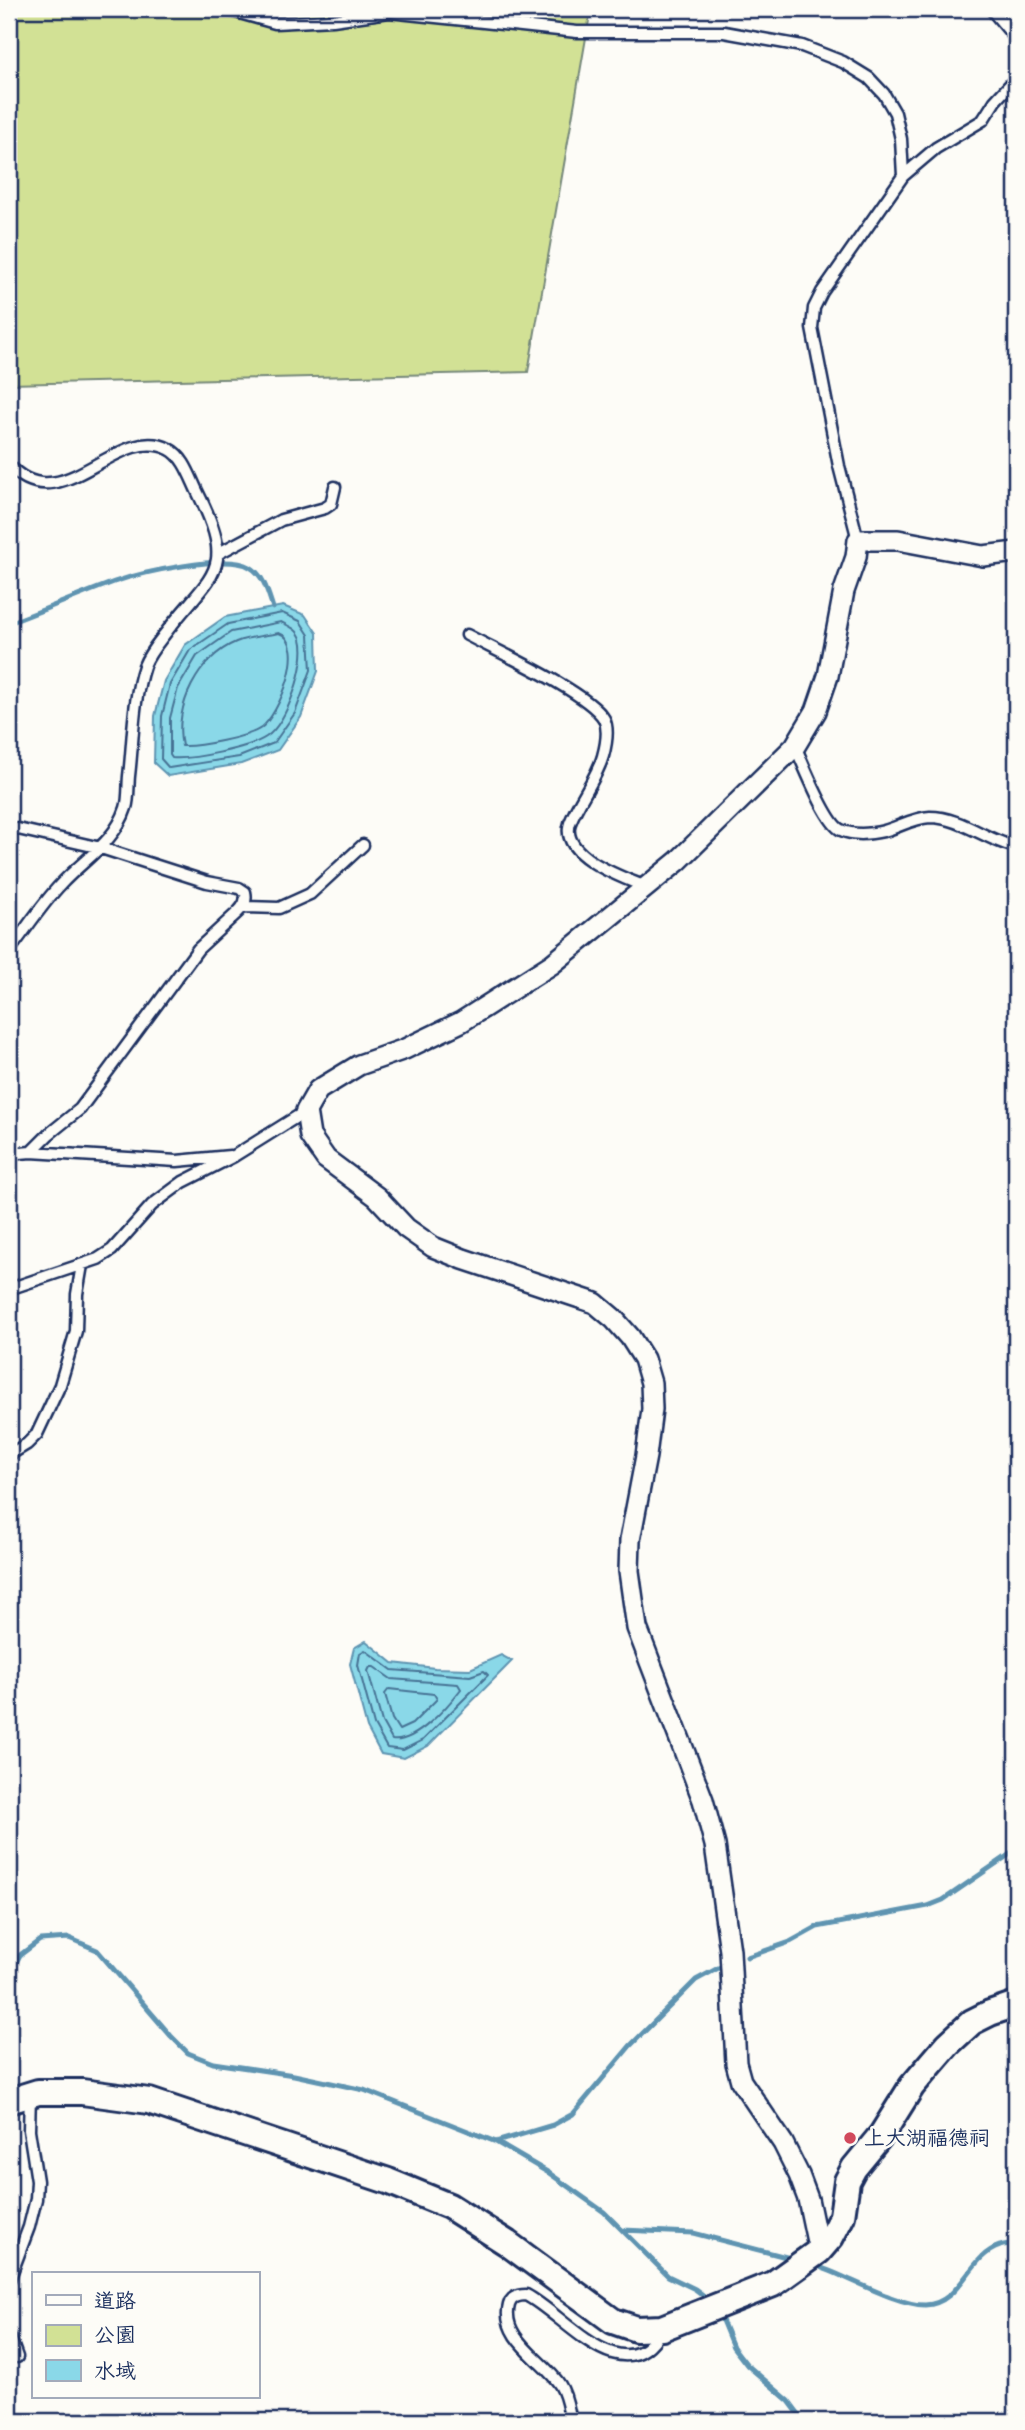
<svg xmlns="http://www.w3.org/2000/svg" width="1025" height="2430" viewBox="0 0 1025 2430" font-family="'Architects Daughter','LXGW WenKai TC',sans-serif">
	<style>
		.green { fill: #d2e195; stroke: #76887a; stroke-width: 2 }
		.water { fill: #8ad8e8; stroke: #5e94b1; stroke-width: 2 }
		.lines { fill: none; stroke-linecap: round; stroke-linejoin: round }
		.shore { stroke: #477395; stroke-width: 2 }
		.stream { stroke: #5e94b1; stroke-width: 5 }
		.service-casing { stroke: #1b2f5e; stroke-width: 15 }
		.minor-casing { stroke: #1b2f5e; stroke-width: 24 }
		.tertiary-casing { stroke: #1b2f5e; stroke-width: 30 }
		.service { stroke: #fdfcf7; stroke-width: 10 }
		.minor { stroke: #fdfcf7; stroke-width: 19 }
		.tertiary { stroke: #fdfcf7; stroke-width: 24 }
		.poi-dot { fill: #d1495b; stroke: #fdfcf7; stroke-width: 2.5 }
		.labels { text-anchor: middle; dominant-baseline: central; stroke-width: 5; stroke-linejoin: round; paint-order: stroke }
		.poi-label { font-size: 21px; fill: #1b2f5e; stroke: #fdfcf7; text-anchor: start }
	</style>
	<rect width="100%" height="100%" fill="#fdfcf7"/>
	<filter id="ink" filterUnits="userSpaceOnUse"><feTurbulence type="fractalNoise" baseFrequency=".0143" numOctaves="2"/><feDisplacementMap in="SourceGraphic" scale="14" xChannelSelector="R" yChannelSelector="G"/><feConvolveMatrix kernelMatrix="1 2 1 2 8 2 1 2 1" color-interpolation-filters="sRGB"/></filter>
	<g filter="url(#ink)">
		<path class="green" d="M 9,9 L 591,9 L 528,372 L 9,384 Z"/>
		<path class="water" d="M 283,606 L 305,615 L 317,633 L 318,671 L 301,717 L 278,750 L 241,764 L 168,776 L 154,763 L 155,716 L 164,681 L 185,645 L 225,617 Z
			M 366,1641 L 393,1663 L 435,1668 L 470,1669 L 501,1655 L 512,1661 L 428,1746 L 404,1758 L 381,1754 L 367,1728 L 350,1664 L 354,1648 Z"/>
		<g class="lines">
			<path class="shore" d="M 282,613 L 300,621 L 309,635 L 311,670 L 295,713 L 274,743 L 239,757 L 169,768 L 161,759 L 162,716 L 170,684 L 190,650 L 228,624 Z
				M 281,622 C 289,626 298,629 301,639 C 308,662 287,724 266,737 C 250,748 191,760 172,758 L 170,755 L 170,718 L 178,688 L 197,656 L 231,632 Z
				M 279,633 C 309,643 279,714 261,728 C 249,737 197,747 182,746 C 173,707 199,657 236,642 C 248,637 265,636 279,633 Z
				M 365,1650 L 392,1670 L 470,1676 L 484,1671 L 488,1675 L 423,1740 L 403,1750 L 387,1748 L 374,1725 L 358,1665 L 360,1653 Z
				M 370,1667 L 374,1667 L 391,1679 L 458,1684 L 461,1689 C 448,1706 415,1744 392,1740 L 382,1722 L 368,1671 Z
				M 389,1689 L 434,1694 L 437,1699 L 412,1724 L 399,1730 L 392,1719 L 385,1694 Z"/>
			<path class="stream" d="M 9,623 C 44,610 79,595 114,582 C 140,573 227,553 250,567 C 264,575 268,593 273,608
				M 747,1957 L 790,1942 L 817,1927 L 928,1906 L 943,1900 L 1016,1850
				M 9,1975 L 20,1955 L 40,1940 L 69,1938 L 97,1950 L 171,2036 L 188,2053 L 213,2063 L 294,2075 L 364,2090 L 496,2142 L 549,2173 L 604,2212 L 668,2276 L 695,2289 L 712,2302
				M 496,2142 L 553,2125 L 573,2114 L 630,2046 L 696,1980 L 724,1965
				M 622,2230 L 693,2233 L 794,2259
				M 822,2268 C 850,2278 897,2305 925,2305 C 961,2304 968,2256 1000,2246 C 1005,2244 1011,2244 1016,2244
				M 719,2313 L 733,2347 L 747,2365 L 789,2401 L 804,2421"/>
			<defs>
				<path id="service" d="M 225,9 L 275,23 L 333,20 L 389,12 L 577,32 L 724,32 L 802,46 L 843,62 L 869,78 L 884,94 L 895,113 L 901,139 L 903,176
					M 991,9 L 1016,39
					M 9,465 C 61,523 117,422 169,449 C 184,456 191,479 198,493 C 238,574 211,572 164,635 C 157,644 148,655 144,666 C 133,698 133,743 129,776 C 128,786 129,799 126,808 C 115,842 84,859 61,884 C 42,904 26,929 9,951
					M 858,540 L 839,466 L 812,328 L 814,308 L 822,292 L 903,176 L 936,148 L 983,120 L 995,101 L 1016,78
					M 219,553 L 281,520 L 325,508 L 331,504 L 335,487
					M 467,635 C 497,651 589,693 604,719 C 609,729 606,745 603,756 C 596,780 579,799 570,823 C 559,856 624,878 646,887
					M 795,746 C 803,763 826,823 841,830 C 854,836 871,834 884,831 C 899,827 913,818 930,817 C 961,817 987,841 1016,847
					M 9,827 L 101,848 L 207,882 L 239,888 L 245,892 C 247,901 244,906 238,912 L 198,949 L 80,1109 L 49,1134 L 31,1152
					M 244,907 L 279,908 L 310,894 L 363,845
					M 9,1154 L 31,1152 L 177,1161 L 230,1156
					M 9,1289 L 98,1259 L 112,1250 L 152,1205 L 183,1182 L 234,1156 L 306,1111
					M 9,1455 L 27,1444 L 37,1434 L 60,1385 L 76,1331 L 77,1294 L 82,1265
					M 9,2280 L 29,2227 L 36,2199 L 37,2181 L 29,2130 L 30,2095
					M 9,2335 L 17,2357
					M 571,2421 C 568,2409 567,2396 560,2385 C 545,2361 500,2339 509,2305 C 511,2297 518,2295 526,2295 C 566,2316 624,2396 662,2329"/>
				<path id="minor" d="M 819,2251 L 808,2199 L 799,2175 L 783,2143 L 741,2081 L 736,2063 L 730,1951 L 715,1845 L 703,1800 L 637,1628 L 629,1571 L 630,1540 L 646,1456 L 652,1409 L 651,1383 L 644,1359 L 630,1337 L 614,1319 L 595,1303 L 463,1259 L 433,1247 L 406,1228 L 377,1197 L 326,1159 L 310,1136 L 306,1111 L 318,1090 L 359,1065 L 405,1049 L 461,1022 L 552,964 L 678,861 L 795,746 L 816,711 L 828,676 L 844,591 L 856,557 L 858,540 L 898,540 L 983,556 L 1016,552"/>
				<path id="tertiary" d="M 9,2101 L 38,2092 L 82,2092 L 149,2101 L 388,2181 L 449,2206 L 507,2243 L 613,2321 L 636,2329 L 662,2328 L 773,2284 L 819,2251 L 831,2237 L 842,2216 L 847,2181 L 854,2168 L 882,2134 L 912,2086 L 948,2044 L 972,2022 L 990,2013 L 1016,2004"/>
			</defs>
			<use href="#service" class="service-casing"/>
			<use href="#minor" class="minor-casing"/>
			<use href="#tertiary" class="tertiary-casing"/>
			<use href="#service" class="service"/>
			<use href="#minor" class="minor"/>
			<use href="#tertiary" class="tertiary"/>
		</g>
	</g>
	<circle class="poi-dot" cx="850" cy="2138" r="7"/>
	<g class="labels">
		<g class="poi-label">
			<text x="864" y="2138">上大湖福德祠</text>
		</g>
	</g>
	<rect width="1025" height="2430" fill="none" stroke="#fdfcf7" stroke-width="35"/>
	<rect x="18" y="18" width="990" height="2395" fill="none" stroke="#1b2f5e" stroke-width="2.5" filter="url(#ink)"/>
	<rect x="32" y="2272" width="228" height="126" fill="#fdfcf7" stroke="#a3aaba" stroke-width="2"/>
	<rect x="46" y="2295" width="35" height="10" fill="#fdfcf7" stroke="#a3aaba" stroke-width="2"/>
	<text x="94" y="2308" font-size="21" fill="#1b2f5e">道路</text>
	<rect x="46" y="2325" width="35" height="21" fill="#d2e195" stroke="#a3aaba" stroke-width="2"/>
	<text x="94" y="2342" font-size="21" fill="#1b2f5e">公園</text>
	<rect x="46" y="2360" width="35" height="21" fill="#8ad8e8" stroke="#a3aaba" stroke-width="2"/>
	<text x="94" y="2378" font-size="21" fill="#1b2f5e">水域</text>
</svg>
